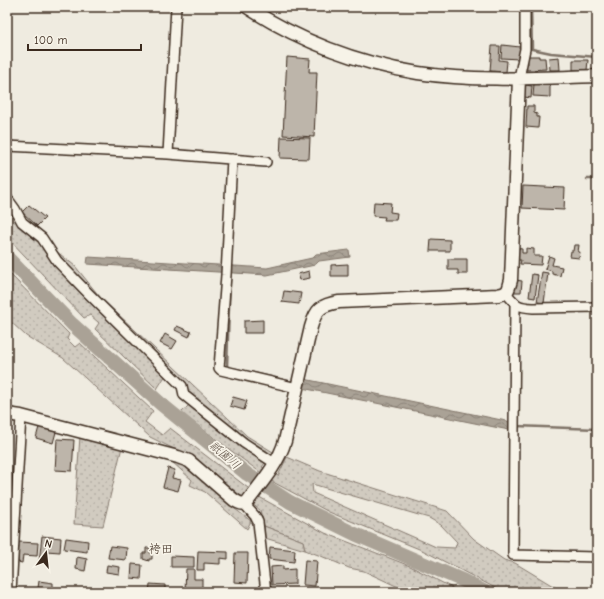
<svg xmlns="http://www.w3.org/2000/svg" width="604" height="599" viewBox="0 0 604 599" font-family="'Comic Neue','Klee One',sans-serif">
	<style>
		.green { fill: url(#green-dots); stroke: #867a6f; fill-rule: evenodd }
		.forest { fill: url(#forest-crowns); stroke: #867a6f }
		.water { fill: url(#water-waves); stroke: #7e7266 }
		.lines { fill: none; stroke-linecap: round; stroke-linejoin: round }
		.stream { stroke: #7e7266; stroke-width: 2.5 }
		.river { stroke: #aaa296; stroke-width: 14 }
		.building { fill: #bdb5aa; stroke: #3b2a1e }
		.street-casing { stroke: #3b2a1e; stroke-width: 12 }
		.secondary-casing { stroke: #3b2a1e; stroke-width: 15 }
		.street { stroke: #f7f3e8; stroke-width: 9 }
		.secondary { stroke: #f7f3e8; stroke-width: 12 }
		.labels { text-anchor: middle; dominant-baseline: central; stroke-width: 3.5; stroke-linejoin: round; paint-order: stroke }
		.water-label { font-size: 12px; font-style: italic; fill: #625448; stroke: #f7f3e8 }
		.neighbourhood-label { font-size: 12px; fill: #3b2a1e; stroke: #f7f3e8 }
	</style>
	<defs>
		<pattern id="green-dots" width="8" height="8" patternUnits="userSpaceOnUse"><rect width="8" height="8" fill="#d1cbc0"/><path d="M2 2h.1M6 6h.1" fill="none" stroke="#b4aea5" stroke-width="1.8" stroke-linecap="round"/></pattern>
		<pattern id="forest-crowns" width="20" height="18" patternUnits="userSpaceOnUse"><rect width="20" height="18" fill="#d1cbc0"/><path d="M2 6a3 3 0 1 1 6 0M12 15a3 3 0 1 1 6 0" fill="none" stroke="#b4aea5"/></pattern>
		<pattern id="water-waves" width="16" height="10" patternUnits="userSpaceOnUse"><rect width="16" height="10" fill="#aaa296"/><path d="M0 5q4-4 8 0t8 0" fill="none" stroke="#8c847a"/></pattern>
	</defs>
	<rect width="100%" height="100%" fill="#efebe0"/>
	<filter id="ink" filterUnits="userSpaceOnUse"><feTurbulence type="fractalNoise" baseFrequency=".025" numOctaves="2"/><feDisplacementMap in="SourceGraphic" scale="8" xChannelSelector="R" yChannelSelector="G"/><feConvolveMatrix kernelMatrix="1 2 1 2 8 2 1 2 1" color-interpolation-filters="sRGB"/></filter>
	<g filter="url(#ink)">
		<path class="green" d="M 7,208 L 15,220 L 38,241 L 46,243 L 75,266 L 100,297 L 247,436 L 273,452 L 262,467 L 278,476 L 287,457 L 320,471 L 447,511 L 474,539 L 504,560 L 515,563 L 563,592 L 503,592 L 424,551 L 329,512 L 273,482 L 181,413 L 194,400 L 169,370 L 157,389 L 95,329 L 99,323 L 90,315 L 84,318 L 7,237 ZM 312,484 L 429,518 L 441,525 L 457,542 L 455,548 L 436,547 L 313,493 Z
			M 7,271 L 69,334 L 67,339 L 75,347 L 80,343 L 153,411 L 145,422 L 162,435 L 170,428 L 261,498 L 325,533 L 410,566 L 460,592 L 409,592 L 364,571 L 349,568 L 321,556 L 305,550 L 303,541 L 264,526 L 260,510 L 188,456 L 150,437 L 63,358 L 26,336 L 10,321 L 7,313 L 7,300 L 9,297 L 7,294 Z
			M 80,436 L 122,447 L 103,526 L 74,524 Z
			M 171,461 L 185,465 L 201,476 L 227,503 L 251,521 L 247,529 L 205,492 L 190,485 L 192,480 Z"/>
		<path class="forest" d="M 264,526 L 303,541 L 305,550 L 265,538 Z"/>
		<path class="water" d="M 349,250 L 350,257 L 319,261 L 315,265 L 267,275 L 87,264 L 88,257 L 267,268 L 312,258 L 316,254 Z
			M 304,379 L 511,422 L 509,430 L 302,388 Z"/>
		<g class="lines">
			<path class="stream" d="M 371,7 L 371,9 L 448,7
				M 531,7 L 532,49 L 551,53 L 597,57
				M 587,179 L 597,179
				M 230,277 L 227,367 L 293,382
				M 516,426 L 597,429"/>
			<path class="river" d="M 7,257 L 72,324 L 161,404 L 247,474 L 290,502 L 355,534 L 464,581 L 485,592"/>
		</g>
		<path class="building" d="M 502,45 L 520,47 L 519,59 L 501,58 Z
			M 492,46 L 500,46 L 499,60 L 507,61 L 506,72 L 490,71 Z
			M 527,56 L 539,56 L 539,58 L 545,58 L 546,69 L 527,70 L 526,64 L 528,64 Z
			M 287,57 L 310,59 L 309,72 L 317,72 L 314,137 L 283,135 Z
			M 559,57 L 560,70 L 550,70 L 549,58 Z
			M 573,60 L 588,60 L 587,70 L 573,70 Z
			M 534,84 L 550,85 L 550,97 L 533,96 Z
			M 525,85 L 532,86 L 531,98 L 524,97 Z
			M 527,106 L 534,106 L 534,113 L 537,114 L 537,117 L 539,117 L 538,128 L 526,127 Z
			M 281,137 L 310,138 L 309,159 L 280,158 Z
			M 523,186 L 565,188 L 564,210 L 522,208 Z
			M 374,202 L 391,203 L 390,212 L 397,213 L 396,220 L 384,220 L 385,217 L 373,216 Z
			M 29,205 L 45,218 L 37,226 L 22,212 Z
			M 431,239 L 450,240 L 450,251 L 430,251 Z
			M 574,245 L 579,245 L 578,252 L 580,252 L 579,258 L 570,257 L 571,251 L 573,251 Z
			M 516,248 L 522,249 L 522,253 L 526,253 L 526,248 L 534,249 L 534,256 L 542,256 L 541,265 L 520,264 L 521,260 L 515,260 Z
			M 549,256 L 554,258 L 552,265 L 562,267 L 560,276 L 552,274 L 552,271 L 545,269 Z
			M 448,259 L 467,259 L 467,274 L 458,274 L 458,270 L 448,270 Z
			M 348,264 L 348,276 L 331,276 L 331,265 Z
			M 309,271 L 310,278 L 300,280 L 298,274 Z
			M 542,272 L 548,273 L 544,303 L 537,302 Z
			M 532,274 L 538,275 L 535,298 L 529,297 Z
			M 516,280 L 522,281 L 521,292 L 514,292 Z
			M 284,291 L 301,293 L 299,304 L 282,302 Z
			M 263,320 L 263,333 L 244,333 L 244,321 Z
			M 177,326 L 191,332 L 189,337 L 175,330 Z
			M 165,334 L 177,341 L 172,349 L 160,343 Z
			M 233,397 L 247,401 L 244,410 L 230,406 Z
			M 39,427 L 56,432 L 53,443 L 36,438 Z
			M 57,439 L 74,440 L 72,471 L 55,470 Z
			M 168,468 L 175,470 L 172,478 L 181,480 L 178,491 L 163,487 Z
			M 42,536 L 61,538 L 60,552 L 46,551 L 45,563 L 39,562 Z
			M 66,538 L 88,541 L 87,552 L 64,549 Z
			M 19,542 L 38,543 L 37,556 L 23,555 L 22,563 L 18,562 Z
			M 110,546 L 127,548 L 126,560 L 108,558 Z
			M 270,547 L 295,550 L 294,562 L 269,559 Z
			M 146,548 L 150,548 L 150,553 L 152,553 L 152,559 L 149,559 L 149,561 L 143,559 L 143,553 L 146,553 Z
			M 198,551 L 228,552 L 228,559 L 220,558 L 220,564 L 204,563 L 204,570 L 197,570 Z
			M 235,553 L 248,553 L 247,583 L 234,582 Z
			M 171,556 L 194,557 L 194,567 L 171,567 Z
			M 77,557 L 87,559 L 85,571 L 76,569 Z
			M 305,560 L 317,561 L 315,586 L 303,585 Z
			M 132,564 L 142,565 L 141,579 L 131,578 Z
			M 107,565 L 120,567 L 119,574 L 106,572 Z
			M 283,566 L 283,570 L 295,569 L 295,584 L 272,585 L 271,567 Z
			M 186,569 L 194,569 L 194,579 L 202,579 L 202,591 L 185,590 Z
			M 39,581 L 53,583 L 53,590 L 38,588 Z
			M 150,584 L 165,585 L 165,592 L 149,592 Z"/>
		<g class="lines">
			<defs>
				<path id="street" d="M 519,78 L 525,49 L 525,7
					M 7,146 L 168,154 L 266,162
					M 168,154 L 176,7
					M 232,159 L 226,275 L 219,368 L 221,370 L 297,388
					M 7,198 L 15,209 L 22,222 L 42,238 L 57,261 L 89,294 L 182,386 L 184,395 L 244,443 L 276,464
					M 506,293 C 516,305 517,307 533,308 L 597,307
					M 515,304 L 513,555 L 597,557
					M 244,504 L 255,516 L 258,522 L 266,592
					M 11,592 L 21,416"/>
				<path id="secondary" d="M 247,7 C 298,40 358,63 418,73 C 476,82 539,78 597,76
					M 7,414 L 21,416 L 178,457 L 189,461 L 234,500 C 239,503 242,505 247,502 C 262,482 278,464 285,441 L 311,327 C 316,309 321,305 339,302 L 498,295 C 509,293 508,290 511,280 L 519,78"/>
			</defs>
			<use href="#street" class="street-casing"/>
			<use href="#secondary" class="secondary-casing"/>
			<use href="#street" class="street"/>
			<use href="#secondary" class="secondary"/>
		</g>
	</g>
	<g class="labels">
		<g class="water-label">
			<text transform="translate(225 455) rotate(41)">祇園川</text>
		</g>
		<g class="neighbourhood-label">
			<text x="161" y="549">袴田</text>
		</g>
	</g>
	<rect width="604" height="599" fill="none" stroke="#f7f3e8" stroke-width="24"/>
	<rect x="12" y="12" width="580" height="575" fill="none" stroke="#3b2a1e" stroke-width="1.5" filter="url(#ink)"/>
	<g transform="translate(46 553) rotate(15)" stroke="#f7f3e8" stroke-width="3" paint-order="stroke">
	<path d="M0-3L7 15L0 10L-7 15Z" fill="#3b2a1e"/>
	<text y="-6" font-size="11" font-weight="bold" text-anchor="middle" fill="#3b2a1e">N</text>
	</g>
	<path d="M28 44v6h113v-6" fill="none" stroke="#3b2a1e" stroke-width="2"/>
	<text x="34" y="44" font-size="12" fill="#3b2a1e" stroke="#f7f3e8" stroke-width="3" paint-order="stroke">100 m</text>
</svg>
